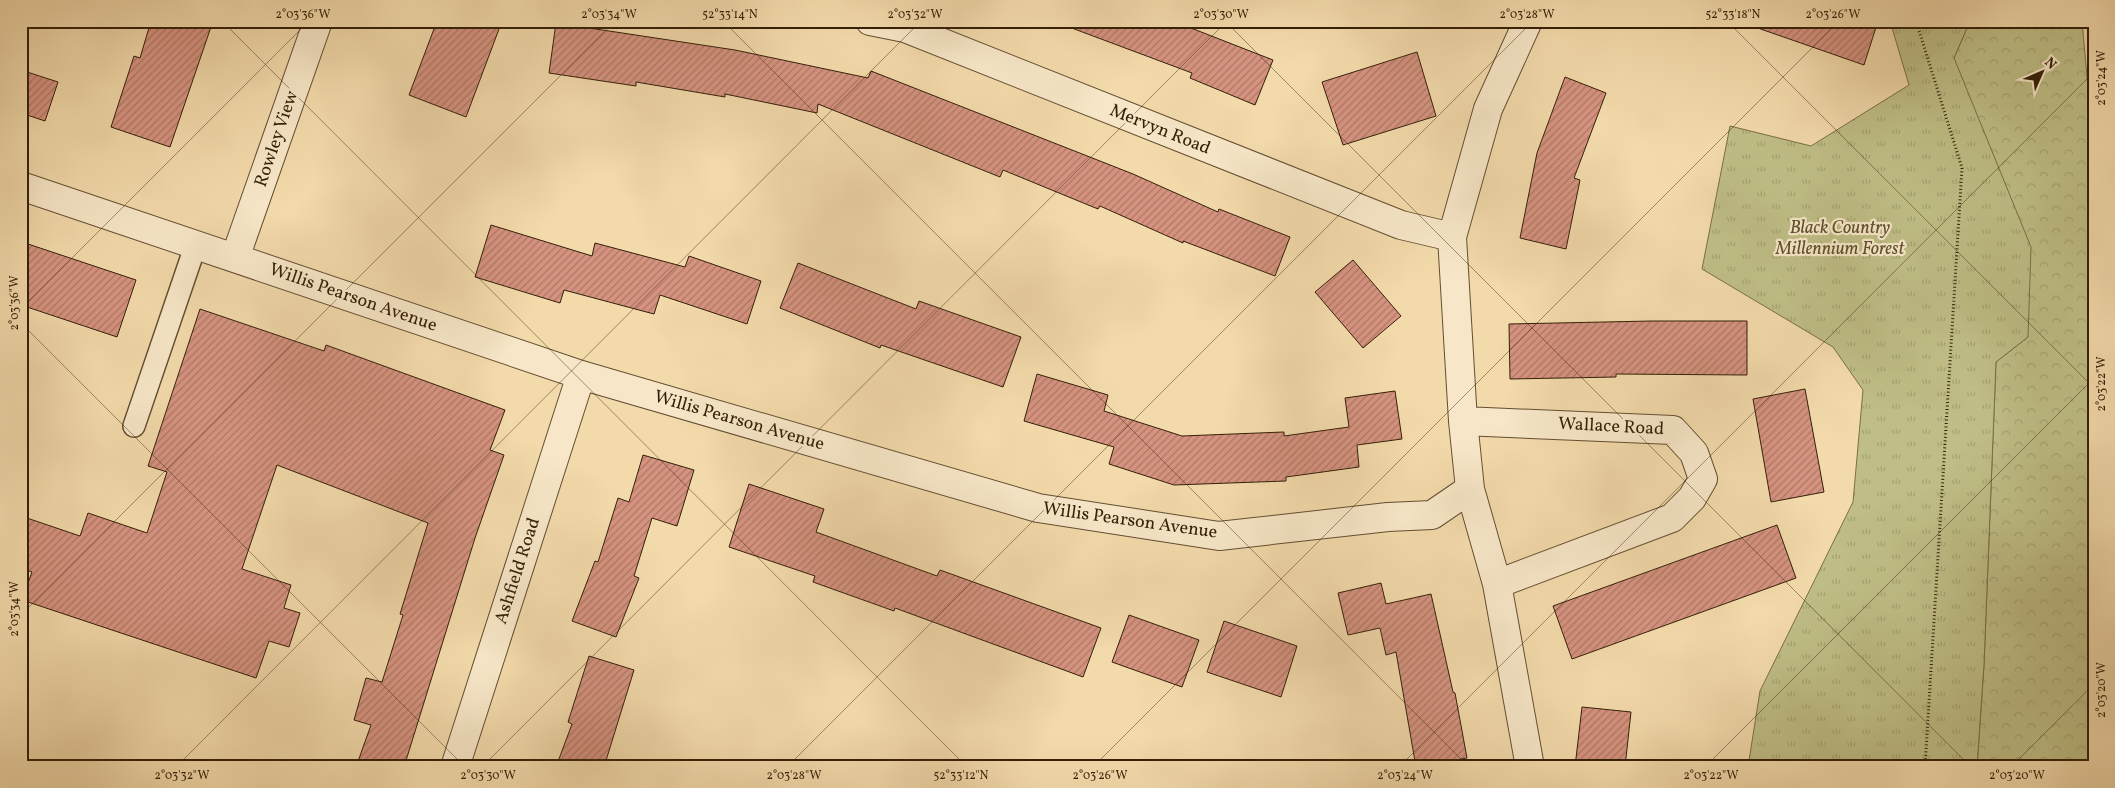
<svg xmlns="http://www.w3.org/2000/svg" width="2115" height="788" viewBox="0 0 2115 788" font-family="Vollkorn,serif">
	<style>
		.forest { fill: url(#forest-crowns); stroke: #7a6e47 }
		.park { fill: url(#park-tufts); stroke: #7a6e47 }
		.building { fill: url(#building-hatch); stroke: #341f08 }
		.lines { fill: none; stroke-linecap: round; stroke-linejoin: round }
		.lane-casing { stroke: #644e31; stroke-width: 24 }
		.street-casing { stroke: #644e31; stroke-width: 30 }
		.path { stroke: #341f08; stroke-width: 3; stroke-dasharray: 1 2.5; stroke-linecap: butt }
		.lane { stroke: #f7e7c8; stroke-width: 21 }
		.street { stroke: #f7e7c8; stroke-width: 28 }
		.ticks { fill: none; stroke: #341f08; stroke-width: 1; stroke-opacity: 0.45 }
		.labels { text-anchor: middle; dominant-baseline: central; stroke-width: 4.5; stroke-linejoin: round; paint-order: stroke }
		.street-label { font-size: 18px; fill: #341f08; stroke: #f7e7c8 }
		.park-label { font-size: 18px; font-style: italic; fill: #5e4f2e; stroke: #f7e7c8 }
		.neatline { fill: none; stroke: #341f08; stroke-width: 2 }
		.ticks-label { font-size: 12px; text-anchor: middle; fill: #341f08 }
	</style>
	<defs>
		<pattern id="forest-crowns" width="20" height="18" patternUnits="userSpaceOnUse" patternTransform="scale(1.25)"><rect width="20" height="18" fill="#bfbe86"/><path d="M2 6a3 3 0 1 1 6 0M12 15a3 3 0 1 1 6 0" fill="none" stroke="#a5a372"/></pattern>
		<pattern id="park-tufts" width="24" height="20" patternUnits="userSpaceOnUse" patternTransform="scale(1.25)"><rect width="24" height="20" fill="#bfbe86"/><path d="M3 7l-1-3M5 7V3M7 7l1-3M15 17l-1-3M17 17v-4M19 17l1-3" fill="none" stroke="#a5a372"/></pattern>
		<pattern id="building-hatch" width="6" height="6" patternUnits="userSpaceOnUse" patternTransform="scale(1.25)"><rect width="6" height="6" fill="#d69380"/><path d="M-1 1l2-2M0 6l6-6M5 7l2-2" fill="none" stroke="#ae7767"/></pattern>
	</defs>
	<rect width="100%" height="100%" fill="#f3daab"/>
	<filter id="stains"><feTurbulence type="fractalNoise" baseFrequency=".004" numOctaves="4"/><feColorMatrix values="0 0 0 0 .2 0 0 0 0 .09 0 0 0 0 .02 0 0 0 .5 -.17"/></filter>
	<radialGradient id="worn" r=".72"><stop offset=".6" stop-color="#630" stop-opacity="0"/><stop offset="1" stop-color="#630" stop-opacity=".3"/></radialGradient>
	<path class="forest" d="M 1970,21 L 2082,21 L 2094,154 L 2094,767 L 1977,767 L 1984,665 L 1996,362 L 2028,337 L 1954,58 Z"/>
	<path class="park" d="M 1890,21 L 1970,21 L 1954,58 L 2031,247 L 2028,337 L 1996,362 L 1984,665 L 1977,767 L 1748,767 L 1760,691 L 1853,502 L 1863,390 L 1833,347 L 1702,269 L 1730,126 L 1811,146 L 1909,85 Z"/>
	<path class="building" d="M 151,21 L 213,21 L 170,147 L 111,127 L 134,56 L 140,58 Z
		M 437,21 L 502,21 L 466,117 L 409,95 Z
		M 1061,21 L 1173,21 L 1273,60 L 1255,105 L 1190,78 L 1192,73 L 1061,24 Z
		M 1752,21 L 1878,21 L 1864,65 L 1752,26 Z
		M 556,23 L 735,50 L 868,78 L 871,71 L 1133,174 L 1218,212 L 1219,209 L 1290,237 L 1275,276 L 1183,241 L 1183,243 L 1100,206 L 1098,209 L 1003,170 L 1000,177 L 818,104 L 817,113 L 725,94 L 725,97 L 636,82 L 636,86 L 549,73 Z
		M 1417,52 L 1436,116 L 1343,145 L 1322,82 Z
		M 21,70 L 58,82 L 45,121 L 21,113 Z
		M 1565,77 L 1606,93 L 1574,178 L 1580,180 L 1566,249 L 1520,238 L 1537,153 Z
		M 491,225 L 592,256 L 595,243 L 685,267 L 689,256 L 761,281 L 747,324 L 660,295 L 654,314 L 564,290 L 560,303 L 475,277 Z
		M 28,244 L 136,280 L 117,337 L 21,305 L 21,265 Z
		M 1353,260 L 1401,316 L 1363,348 L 1315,292 Z
		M 798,263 L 916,309 L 919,301 L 1021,337 L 1003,387 L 881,345 L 880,348 L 780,308 Z
		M 200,309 L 324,351 L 326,345 L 505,410 L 490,450 L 504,455 L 475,538 L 404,767 L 356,767 L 371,725 L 354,720 L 366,678 L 382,682 L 403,615 L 400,614 L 428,523 L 277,465 L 242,569 L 291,585 L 284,608 L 300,613 L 289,647 L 269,641 L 256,678 L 22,600 L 32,572 L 21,568 L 21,516 L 80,536 L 88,513 L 147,533 L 167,472 L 148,466 Z
		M 1652,321 L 1747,321 L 1747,375 L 1616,374 L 1616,377 L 1510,379 L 1509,324 Z
		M 1037,374 L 1108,395 L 1104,411 L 1182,436 L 1284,432 L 1284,436 L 1349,427 L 1345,398 L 1395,391 L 1402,439 L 1357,445 L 1359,467 L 1286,477 L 1286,481 L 1174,485 L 1109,464 L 1114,447 L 1024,421 Z
		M 1805,389 L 1824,492 L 1771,502 L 1753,399 Z
		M 643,455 L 694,470 L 677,526 L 652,518 L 634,576 L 639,578 L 616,637 L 572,621 L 595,561 L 598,562 L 618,498 L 629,502 Z
		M 749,484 L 824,509 L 816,532 L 937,576 L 940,570 L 1101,628 L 1083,677 L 895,608 L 894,611 L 813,582 L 815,576 L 729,547 Z
		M 1777,525 L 1796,578 L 1572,659 L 1553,606 Z
		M 1381,583 L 1386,604 L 1431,594 L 1453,692 L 1455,693 L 1467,758 L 1416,767 L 1396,652 L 1386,655 L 1380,628 L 1348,635 L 1338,593 Z
		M 1129,615 L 1199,640 L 1182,687 L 1112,662 Z
		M 1224,621 L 1297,646 L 1281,697 L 1207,672 Z
		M 589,656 L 634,670 L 604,767 L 556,767 L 572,724 L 568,722 Z
		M 1582,707 L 1631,712 L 1625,767 L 1575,767 Z"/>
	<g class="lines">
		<defs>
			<path id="lane" d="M 134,426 L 196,244"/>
			<path id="street" d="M 870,21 L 905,28 L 1401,225 L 1452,237
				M 1528,21 L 1488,109 L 1452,237 L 1463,421 L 1470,489 L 1497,584 L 1530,767
				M 21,186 L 581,375 L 1038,508 L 1219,536 L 1388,517 L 1432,515 L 1470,489
				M 235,258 L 318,21
				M 1463,421 L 1673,430 L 1694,453 L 1703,479 L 1692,498 L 1672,518 L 1497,584
				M 455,767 L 581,375"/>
		</defs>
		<use href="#lane" class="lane-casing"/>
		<use href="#street" class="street-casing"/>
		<path class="path" d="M 1916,21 L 1962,168 L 1925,767"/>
		<use href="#lane" class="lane"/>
		<use href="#street" class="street"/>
	</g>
	<path class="ticks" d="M 222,21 L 967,767M 723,21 L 1469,767M 1225,21 L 1971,767M 1727,21 L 2094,388M 21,309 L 309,21M 21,323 L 465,767M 21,615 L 615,21M 176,767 L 921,21M 482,767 L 1227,21M 787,767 L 1533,21M 1093,767 L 1839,21M 1399,767 L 2094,72M 1705,767 L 2094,378M 2011,767 L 2094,684"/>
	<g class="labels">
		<g class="street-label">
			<text transform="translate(1160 130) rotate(22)">Mervyn Road</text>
			<text transform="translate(277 139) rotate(-71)">Rowley View</text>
			<text transform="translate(353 298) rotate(19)">Willis Pearson Avenue</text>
			<text transform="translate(739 421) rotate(16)">Willis Pearson Avenue</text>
			<text transform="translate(1611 427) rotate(3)">Wallace Road</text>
			<text transform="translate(1130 521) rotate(8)">Willis Pearson Avenue</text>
			<text transform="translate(518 571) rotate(-72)">Ashfield Road</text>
		</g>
		<g class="park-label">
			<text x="1840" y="228">Black Country<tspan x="1840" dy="21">Millennium Forest</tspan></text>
		</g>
	</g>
	<rect width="2115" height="788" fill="none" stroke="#f3daab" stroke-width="55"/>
	<g transform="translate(2042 72) rotate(45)" stroke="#f7e7c8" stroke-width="4" paint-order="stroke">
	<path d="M0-4L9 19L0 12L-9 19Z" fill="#341f08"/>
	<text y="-8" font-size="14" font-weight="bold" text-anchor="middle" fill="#341f08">N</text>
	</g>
	<rect x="28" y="28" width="2060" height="732" class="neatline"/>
	<g class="ticks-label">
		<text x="303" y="18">2°03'36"W</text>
		<text x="609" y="18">2°03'34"W</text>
		<text x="730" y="18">52°33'14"N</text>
		<text x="915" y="18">2°03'32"W</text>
		<text x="1221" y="18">2°03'30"W</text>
		<text x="1527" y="18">2°03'28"W</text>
		<text x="1733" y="18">52°33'18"N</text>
		<text x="1833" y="18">2°03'26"W</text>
		<text transform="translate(2101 78) rotate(-90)" y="4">2°03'24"W</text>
		<text transform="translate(14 303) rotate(-90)" y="4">2°03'36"W</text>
		<text transform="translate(2101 384) rotate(-90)" y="4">2°03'22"W</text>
		<text transform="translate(14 609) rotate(-90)" y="4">2°03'34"W</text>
		<text transform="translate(2101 690) rotate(-90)" y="4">2°03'20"W</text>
		<text x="182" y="779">2°03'32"W</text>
		<text x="488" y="779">2°03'30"W</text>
		<text x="794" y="779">2°03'28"W</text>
		<text x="961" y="779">52°33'12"N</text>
		<text x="1100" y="779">2°03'26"W</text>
		<text x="1405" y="779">2°03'24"W</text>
		<text x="1711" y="779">2°03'22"W</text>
		<text x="2017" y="779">2°03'20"W</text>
	</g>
	<rect width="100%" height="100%" filter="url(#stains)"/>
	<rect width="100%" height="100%" fill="url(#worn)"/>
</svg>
